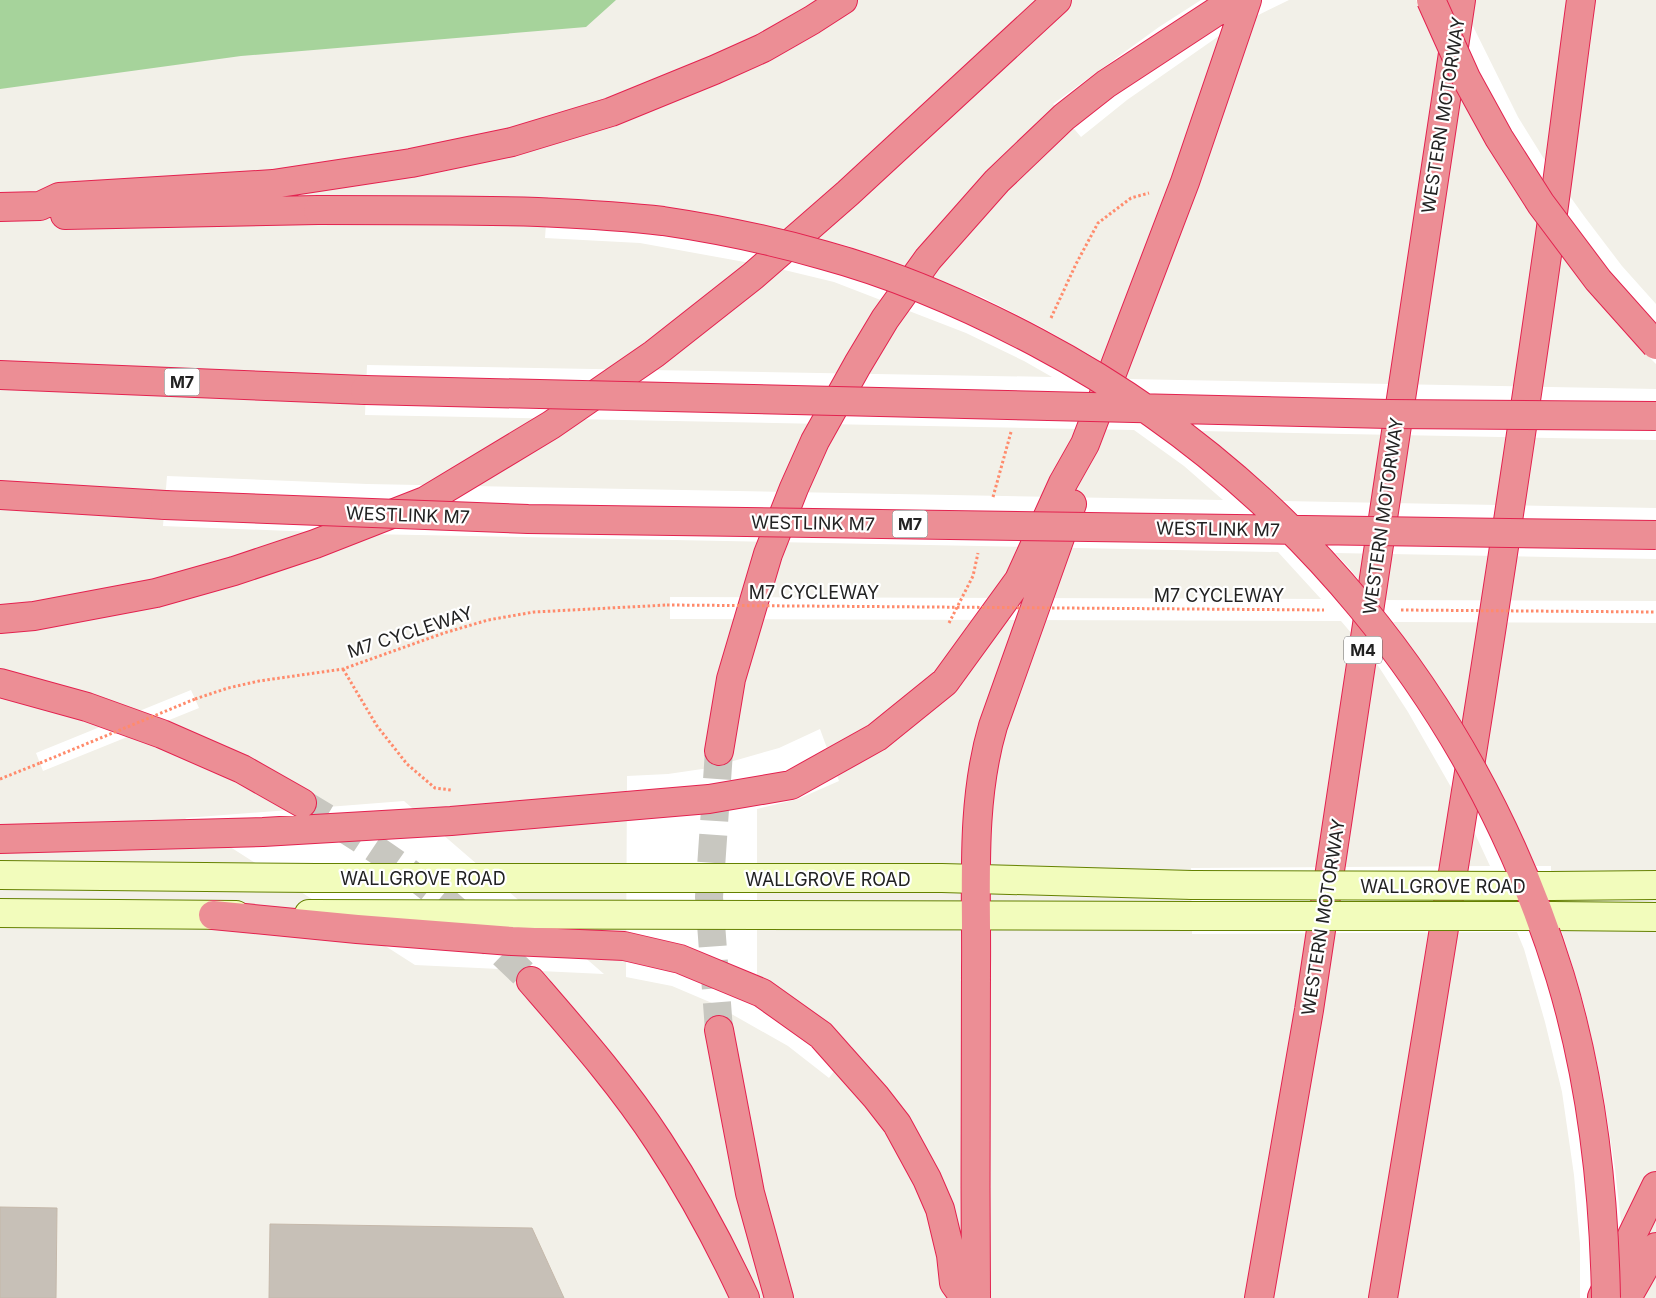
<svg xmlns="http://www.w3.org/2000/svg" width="1656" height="1298" viewBox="0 0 1656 1298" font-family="Inter,sans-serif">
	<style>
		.forest { fill: #a6d39b }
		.pier { fill: #fff }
		.building { fill: #c7c0b7; stroke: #c5b8aa }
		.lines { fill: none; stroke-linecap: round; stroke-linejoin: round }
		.motorway-tunnel { stroke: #c8c7c0; stroke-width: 28; stroke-dasharray: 28 14; stroke-linecap: butt }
		.secondary-casing { stroke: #658100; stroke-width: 30 }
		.motorway-casing { stroke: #e3224f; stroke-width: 30 }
		.path { stroke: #ff8b6c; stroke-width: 3; stroke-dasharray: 2.5 2.5; stroke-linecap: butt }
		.secondary { stroke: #f2fcbc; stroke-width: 28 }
		.motorway { stroke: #ec8e95; stroke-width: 28 }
		.secondary-bridge-casing { stroke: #658100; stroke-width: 30; stroke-linecap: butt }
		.motorway-bridge-casing { stroke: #e3224f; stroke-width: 30; stroke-linecap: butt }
		.path-bridge { stroke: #ff8b6c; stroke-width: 3; stroke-dasharray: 2.5 2.5; stroke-linecap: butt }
		.secondary-bridge { stroke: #f2fcbc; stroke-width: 28 }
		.motorway-bridge { stroke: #ec8e95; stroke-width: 28 }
		.labels { text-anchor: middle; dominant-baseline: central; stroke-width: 4.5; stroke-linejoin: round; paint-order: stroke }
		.shield { fill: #fff; stroke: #646464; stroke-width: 1 }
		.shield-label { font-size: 16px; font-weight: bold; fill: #222 }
		.street-label { font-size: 18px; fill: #222; stroke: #fff }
	</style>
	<rect width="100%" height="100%" fill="#f2f0e8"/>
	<path class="forest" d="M 0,0 L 616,0 L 586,27 L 241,56 L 0,89 Z"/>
	<path class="pier" d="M 1201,0 L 1289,0 L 1226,31 L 1127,100 L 1081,137 L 1053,104 L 1159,27 Z
		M 1416,0 L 1460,0 L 1518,117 L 1549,167 L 1584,216 L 1622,266 L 1656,304 L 1656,364 L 1635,343 L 1595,297 L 1555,246 L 1515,191 L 1482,135 L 1441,59 Z
		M 548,197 L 648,206 L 784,231 L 848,246 L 982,297 L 1041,327 L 1092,356 L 1127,379 L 1656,389 L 1656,440 L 1200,431 L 1282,501 L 1656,508 L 1656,559 L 1335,553 L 1350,569 L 1375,600 L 1656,601 L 1656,623 L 1393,622 L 1443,692 L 1499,793 L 1536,866 L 1551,866 L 1551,905 L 1563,935 L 1585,1008 L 1602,1086 L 1615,1169 L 1623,1239 L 1622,1298 L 1580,1298 L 1580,1243 L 1574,1175 L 1562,1092 L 1545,1022 L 1524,949 L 1517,932 L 1192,934 L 1191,868 L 1490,866 L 1463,808 L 1408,712 L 1375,661 L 1341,621 L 670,619 L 670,597 L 1321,599 L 1278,552 L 365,534 L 163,526 L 167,476 L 367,484 L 1223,500 L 1184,466 L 1134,430 L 365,415 L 367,365 L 1052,377 L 1024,361 L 966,333 L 834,282 L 772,267 L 640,243 L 545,238 Z
		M 191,690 L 199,708 L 43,771 L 36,753 Z
		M 820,729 L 839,781 L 798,799 L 757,809 L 757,976 L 776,985 L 833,1027 L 852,1047 L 829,1078 L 788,1046 L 712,1003 L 672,986 L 626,977 L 627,776 L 668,774 L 709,768 L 779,748 Z
		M 404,801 L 604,974 L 415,965 L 185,818 Z"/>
	<path class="building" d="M 0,1207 L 57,1208 L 56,1298 L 0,1298 Z
		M 270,1224 L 532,1228 L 564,1298 L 269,1298 Z"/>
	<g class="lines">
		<path class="motorway-tunnel" d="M 719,751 L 709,897 L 719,1030
			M 302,803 C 344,828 385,854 423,883 C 462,913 496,948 531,981"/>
		<defs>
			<path id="secondary" d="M 0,875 L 316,878 L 942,878 L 1192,885
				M 1551,886 L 1656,885
				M 0,913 L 236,915
				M 309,914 L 1192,916
				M 1552,916 L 1656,917"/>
			<path id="motorway" d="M 0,207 L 40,206 L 59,197 L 273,184 L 411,163 L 512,142 L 611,112 L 714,70 L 763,48 L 812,20 L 843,0
				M 65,215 L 318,210
				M 0,375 L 365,390
				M 0,495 L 165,505
				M 0,619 L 34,616 L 156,593 L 234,571 L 315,544 L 425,501 L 551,425 L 654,354 L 753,276 L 848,193 L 1057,0
				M 0,683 L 87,707 L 162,734 L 242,769 L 302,803
				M 719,751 L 731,679 L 768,554 L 794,488 L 815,441 L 858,364 L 885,319 L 928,259 L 997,181 L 1064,117 L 1106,84 L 1234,0
				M 0,839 L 263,832 L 451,821 L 709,799 L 791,785 L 877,737 L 945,682 L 1019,580 L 1063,483 L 1085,444 L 1185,182 L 1247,0
				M 213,915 L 357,929 L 512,941 L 624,946 L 680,959 L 762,993 L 821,1035 L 876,1097 L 897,1124 L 927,1179 L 940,1209 L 951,1255 L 954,1283 L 965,1298
				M 531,981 C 576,1033 622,1085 659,1142 C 692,1192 720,1244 745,1298
				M 719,1030 L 750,1193 L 779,1298
				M 1602,1297 L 1656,1186
				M 976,1298 C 975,1188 976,1078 976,968 C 977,888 970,804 993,726 L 1072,504
				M 1259,1298 L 1309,1010 L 1461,0
				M 1383,1298 C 1441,953 1497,608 1546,262 C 1559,175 1569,87 1581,0
				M 1627,1298 L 1656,1247"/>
		</defs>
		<use href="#secondary" class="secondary-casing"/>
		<use href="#motorway" class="motorway-casing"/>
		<path class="path" d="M 1051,318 L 1076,264 L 1098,223 L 1131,198 L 1149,193
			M 993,497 L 1011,432
			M 949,623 L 973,576 L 978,553
			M 343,669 L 377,726 L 407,764 L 435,788 L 451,790
			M 195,699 L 228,688 L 259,681 L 343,669 L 444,633 L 488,620 L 534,612 L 667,605
			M 0,779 L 40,763"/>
		<use href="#secondary" class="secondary"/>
		<use href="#motorway" class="motorway"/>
		<defs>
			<path id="secondary-bridge" d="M 1192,885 L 1551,886
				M 1192,916 L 1552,916"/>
			<path id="motorway-bridge" d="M 1431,0 L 1466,78 L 1499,138 L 1541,204 L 1598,280 L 1656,345
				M 318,210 C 391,210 465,210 538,212 C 580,214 622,216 663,221 C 717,229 770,240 823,255 C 897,275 968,306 1036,342 C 1289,476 1475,702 1560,976 C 1592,1081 1604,1189 1606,1298
				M 365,390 L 1389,414 L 1656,416
				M 165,505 L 528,519 L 1656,535"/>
		</defs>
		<use href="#secondary-bridge" class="secondary-bridge-casing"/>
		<use href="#motorway-bridge" class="motorway-bridge-casing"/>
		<path class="path-bridge" d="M 667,605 L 1324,610
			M 1401,610 L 1656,612
			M 40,763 L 195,699"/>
		<use href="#secondary-bridge" class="secondary-bridge"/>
		<use href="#motorway-bridge" class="motorway-bridge"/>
	</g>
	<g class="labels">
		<g class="shield">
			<rect x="164.5" y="368.5" width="35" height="27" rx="4"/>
			<rect x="892.5" y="510.5" width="35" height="27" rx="4"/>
			<rect x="1344" y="636.5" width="38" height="27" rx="4"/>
		</g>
		<g class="shield-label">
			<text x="182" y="382">M7</text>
			<text x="910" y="524">M7</text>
			<text x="1363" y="650">M4</text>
		</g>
		<g class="street-label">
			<text transform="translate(1443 115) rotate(-81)">WESTERN MOTORWAY</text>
			<text transform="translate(408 515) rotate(2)">WESTLINK M7</text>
			<text transform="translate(1383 516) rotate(-82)">WESTERN MOTORWAY</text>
			<text transform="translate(813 523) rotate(1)">WESTLINK M7</text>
			<text transform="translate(1218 529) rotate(1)">WESTLINK M7</text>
			<text x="814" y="592">M7 CYCLEWAY</text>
			<text x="1219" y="595">M7 CYCLEWAY</text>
			<text transform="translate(410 632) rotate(-18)">M7 CYCLEWAY</text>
			<text x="423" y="878">WALLGROVE ROAD</text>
			<text x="828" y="879">WALLGROVE ROAD</text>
			<text x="1443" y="886">WALLGROVE ROAD</text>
			<text transform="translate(1323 917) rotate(-81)">WESTERN MOTORWAY</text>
		</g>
	</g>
</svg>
